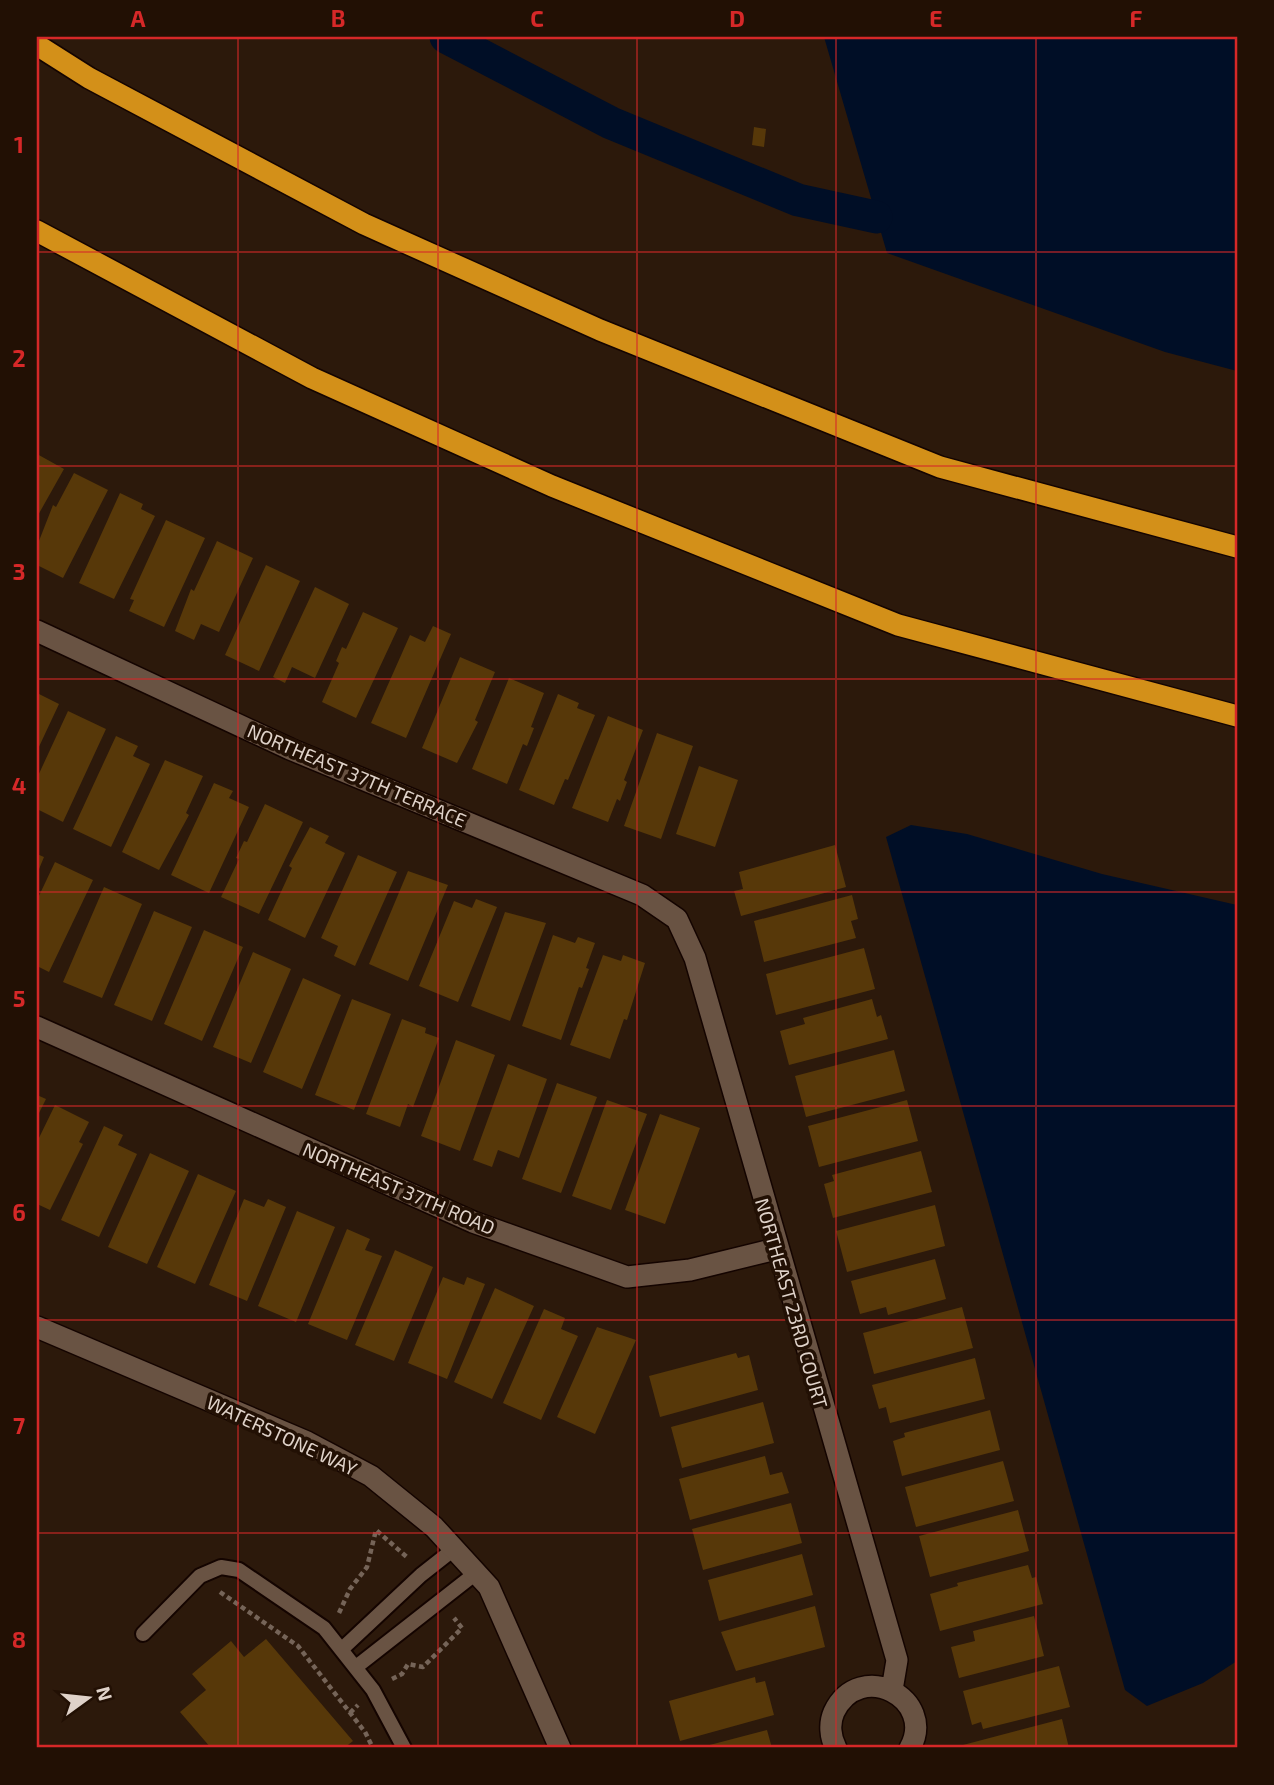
<svg xmlns="http://www.w3.org/2000/svg" width="1274" height="1785" viewBox="0 0 1274 1785" font-family="'Exo 2',sans-serif">
	<style>
		.water { fill: #000e26 }
		.lines { fill: none; stroke-linecap: round; stroke-linejoin: round }
		.canal { stroke: #000e26; stroke-width: 33 }
		.building { fill: #573809 }
		.lane-casing { stroke: #140400; stroke-width: 18 }
		.street-casing { stroke: #140400; stroke-width: 24 }
		.highway-casing { stroke: #140400; stroke-width: 24 }
		.path { stroke: #756458; stroke-width: 4.5; stroke-dasharray: 5 3.5; stroke-linecap: butt }
		.lane { stroke: #695343; stroke-width: 14 }
		.street { stroke: #695343; stroke-width: 21 }
		.highway { stroke: #d39019; stroke-width: 21 }
		.grid { fill: none; stroke: #d62828; stroke-width: 2; stroke-opacity: 0.55 }
		.labels { text-anchor: middle; dominant-baseline: central; stroke-width: 7; stroke-linejoin: round; paint-order: stroke }
		.street-label { font-size: 19px; fill: #dfd2c9; stroke: #221004 }
		.neatline { fill: none; stroke: #d62828; stroke-width: 2.5 }
		.grid-label { font-size: 23px; text-anchor: middle; font-weight: bold; fill: #d62828 }
	</style>
	<rect width="100%" height="100%" fill="#2c190b"/>
	<path class="water" d="M 824,37 L 1237,37 L 1237,371 L 1165,352 L 887,253 Z
		M 911,825 L 967,834 L 1102,874 L 1237,905 L 1237,1661 L 1203,1683 L 1147,1706 L 1125,1690 L 886,837 Z"/>
	<g class="lines">
		<path class="canal" d="M 446,37 L 611,123 L 798,200 L 876,217"/>
	</g>
	<path class="building" d="M 754,127 L 766,129 L 764,147 L 752,145 Z
		M 37,454 L 64,469 L 37,517 Z
		M 74,473 L 108,490 L 63,578 L 37,565 L 37,546 L 53,505 L 56,507 Z
		M 120,493 L 143,504 L 141,509 L 155,516 L 114,599 L 79,583 Z
		M 166,520 L 205,538 L 164,627 L 129,611 L 134,600 L 130,599 Z
		M 217,541 L 253,558 L 219,632 L 201,624 L 194,640 L 175,631 L 191,589 L 194,591 Z
		M 266,565 L 300,581 L 259,671 L 225,655 Z
		M 315,587 L 349,604 L 315,678 L 292,667 L 285,683 L 273,677 Z
		M 363,612 L 398,628 L 356,718 L 322,702 L 339,663 L 336,661 L 342,647 L 346,649 Z
		M 433,626 L 451,634 L 406,738 L 371,723 L 410,635 L 425,642 Z
		M 460,657 L 495,672 L 475,720 L 478,722 L 457,763 L 422,748 Z
		M 509,678 L 544,693 L 531,727 L 534,728 L 527,746 L 523,744 L 507,784 L 472,769 Z
		M 37,693 L 59,704 L 37,751 Z
		M 558,694 L 579,703 L 577,708 L 595,715 L 568,780 L 565,779 L 554,805 L 519,790 Z
		M 68,711 L 106,729 L 63,822 L 37,809 L 37,778 Z
		M 608,716 L 643,730 L 624,780 L 627,782 L 620,801 L 617,799 L 608,822 L 572,808 Z
		M 657,733 L 693,746 L 661,839 L 624,826 Z
		M 116,736 L 138,746 L 133,756 L 150,764 L 111,847 L 73,829 Z
		M 165,760 L 203,776 L 186,813 L 189,815 L 159,870 L 122,852 Z
		M 699,766 L 738,780 L 715,847 L 676,834 Z
		M 214,783 L 233,791 L 229,798 L 249,807 L 209,893 L 171,875 Z
		M 265,804 L 303,822 L 259,914 L 221,897 L 239,859 L 236,858 L 244,841 L 247,842 Z
		M 310,827 L 329,836 L 325,843 L 345,853 L 305,938 L 268,920 L 292,868 L 289,866 Z
		M 835,845 L 846,887 L 741,916 L 734,891 L 743,889 L 739,872 Z
		M 37,854 L 44,857 L 37,874 Z
		M 358,855 L 397,872 L 355,966 L 334,956 L 338,946 L 321,938 Z
		M 55,862 L 93,880 L 49,972 L 37,966 L 37,900 Z
		M 408,871 L 448,885 L 408,981 L 369,964 Z
		M 104,887 L 142,904 L 102,998 L 63,982 Z
		M 852,895 L 858,919 L 851,921 L 856,938 L 764,962 L 754,921 Z
		M 476,899 L 497,907 L 458,1002 L 419,986 L 454,901 L 472,908 Z
		M 154,911 L 192,927 L 152,1021 L 114,1005 Z
		M 505,912 L 546,923 L 510,1021 L 471,1006 Z
		M 204,930 L 243,947 L 202,1041 L 164,1024 Z
		M 553,935 L 575,943 L 578,937 L 595,943 L 586,968 L 589,969 L 582,988 L 579,987 L 561,1040 L 522,1026 Z
		M 864,948 L 875,989 L 776,1015 L 766,974 Z
		M 253,952 L 291,969 L 251,1063 L 213,1047 Z
		M 603,955 L 621,961 L 623,955 L 645,963 L 627,1020 L 624,1019 L 610,1059 L 570,1045 Z
		M 303,978 L 341,995 L 302,1089 L 263,1072 Z
		M 352,999 L 391,1014 L 354,1110 L 315,1095 Z
		M 872,999 L 877,1017 L 881,1015 L 888,1039 L 789,1065 L 780,1031 L 805,1024 L 803,1018 Z
		M 402,1019 L 426,1028 L 425,1033 L 439,1038 L 413,1107 L 408,1104 L 400,1127 L 366,1114 Z
		M 456,1040 L 495,1055 L 460,1151 L 421,1136 Z
		M 894,1050 L 905,1091 L 806,1117 L 795,1076 Z
		M 508,1064 L 547,1079 L 519,1158 L 498,1150 L 492,1167 L 473,1160 Z
		M 557,1083 L 597,1097 L 561,1193 L 522,1179 Z
		M 37,1095 L 46,1099 L 37,1117 Z
		M 607,1100 L 647,1114 L 611,1210 L 572,1196 Z
		M 907,1100 L 918,1141 L 819,1167 L 808,1126 Z
		M 55,1105 L 89,1122 L 79,1142 L 83,1144 L 50,1210 L 37,1204 L 37,1142 Z
		M 660,1114 L 700,1128 L 665,1224 L 625,1210 Z
		M 104,1126 L 123,1135 L 118,1145 L 137,1154 L 99,1237 L 61,1220 Z
		M 921,1151 L 932,1192 L 833,1218 L 824,1184 L 834,1181 L 832,1175 Z
		M 150,1153 L 189,1171 L 147,1264 L 108,1247 Z
		M 198,1174 L 236,1191 L 195,1284 L 157,1267 Z
		M 244,1199 L 264,1207 L 268,1199 L 286,1207 L 247,1301 L 209,1285 Z
		M 935,1205 L 945,1246 L 847,1272 L 836,1231 Z
		M 297,1211 L 335,1227 L 296,1322 L 258,1306 Z
		M 347,1229 L 370,1239 L 365,1250 L 382,1256 L 347,1340 L 308,1324 Z
		M 395,1250 L 433,1267 L 394,1361 L 355,1345 Z
		M 935,1259 L 946,1299 L 888,1315 L 886,1307 L 860,1314 L 851,1281 Z
		M 443,1277 L 464,1285 L 467,1277 L 485,1284 L 447,1379 L 408,1363 Z
		M 495,1288 L 534,1306 L 492,1399 L 454,1382 Z
		M 962,1307 L 973,1348 L 874,1374 L 863,1333 Z
		M 544,1309 L 565,1318 L 561,1329 L 578,1336 L 541,1420 L 503,1403 Z
		M 597,1327 L 636,1340 L 595,1434 L 557,1417 Z
		M 736,1353 L 738,1358 L 749,1355 L 758,1390 L 660,1417 L 649,1376 Z
		M 975,1358 L 985,1399 L 890,1423 L 886,1407 L 879,1409 L 872,1385 Z
		M 763,1402 L 774,1443 L 682,1468 L 671,1427 Z
		M 990,1410 L 1000,1450 L 902,1476 L 893,1441 L 905,1437 L 904,1433 Z
		M 765,1456 L 770,1475 L 782,1472 L 789,1493 L 690,1520 L 679,1479 Z
		M 1003,1461 L 1014,1501 L 916,1527 L 905,1487 Z
		M 791,1503 L 802,1543 L 703,1570 L 692,1529 Z
		M 1018,1510 L 1029,1551 L 930,1577 L 919,1536 Z
		M 802,1554 L 813,1595 L 719,1621 L 708,1580 Z
		M 1028,1565 L 1032,1578 L 1036,1577 L 1043,1604 L 940,1631 L 930,1594 L 958,1586 L 957,1583 Z
		M 815,1606 L 825,1647 L 736,1671 L 721,1632 Z
		M 1034,1616 L 1044,1656 L 959,1678 L 951,1647 L 975,1641 L 973,1631 Z
		M 266,1639 L 353,1741 L 344,1748 L 211,1748 L 180,1712 L 206,1690 L 192,1674 L 231,1641 L 244,1657 Z
		M 1059,1666 L 1070,1707 L 983,1729 L 981,1722 L 972,1725 L 963,1691 Z
		M 755,1677 L 756,1683 L 765,1681 L 774,1715 L 680,1741 L 669,1701 Z
		M 1062,1719 L 1069,1748 L 963,1748 L 963,1745 Z
		M 767,1730 L 772,1748 L 703,1748 L 702,1747 Z"/>
	<g class="lines">
		<defs>
			<path id="lane" d="M 143,1634 L 200,1576 L 221,1567 L 239,1570 L 324,1628 L 373,1690 L 404,1748
				M 342,1649 L 421,1575 L 454,1549
				M 356,1667 L 476,1573"/>
			<path id="street" d="M 37,631 L 290,749 L 642,895 L 677,919 L 695,958 L 897,1660 L 892,1690
				M 37,1027 L 473,1222 L 627,1277 L 690,1270 L 776,1249
				M 37,1327 L 307,1442 L 371,1476 L 434,1527 L 489,1587 L 560,1748
				M 836,1748 C 830,1737 829,1723 834,1712 C 860,1658 937,1699 910,1748"/>
			<path id="highway" d="M 37,45 L 89,78 L 364,224 L 600,330 L 940,467 L 1237,547
				M 37,231 L 312,378 L 552,486 L 898,625 L 1237,716"/>
		</defs>
		<use href="#lane" class="lane-casing"/>
		<use href="#street" class="street-casing"/>
		<use href="#highway" class="highway-casing"/>
		<path class="path" d="M 220,1592 L 298,1646 L 365,1732 L 373,1748
			M 339,1613 L 350,1589 L 367,1567 L 376,1530 L 408,1558
			M 392,1679 L 402,1674 L 408,1664 L 423,1667 L 462,1628 L 454,1618
			M 350,1713 L 358,1705"/>
		<use href="#lane" class="lane"/>
		<use href="#street" class="street"/>
		<use href="#highway" class="highway"/>
	</g>
	<path class="grid" d="M 238,37 L 238,1748M 438,37 L 438,1748M 637,37 L 637,1748M 836,37 L 836,1748M 1036,37 L 1036,1748M 37,252 L 1237,252M 37,466 L 1237,466M 37,679 L 1237,679M 37,892 L 1237,892M 37,1106 L 1237,1106M 37,1320 L 1237,1320M 37,1533 L 1237,1533"/>
	<g class="labels">
		<g class="street-label">
			<text transform="translate(357 775) rotate(23)">NORTHEAST 37TH TERRACE</text>
			<text transform="translate(399 1188) rotate(23)">NORTHEAST 37TH ROAD</text>
			<text transform="translate(792 1303) rotate(74)">NORTHEAST 23RD COURT</text>
			<text transform="translate(282 1435) rotate(25)">WATERSTONE WAY</text>
		</g>
	</g>
	<rect width="1274" height="1785" fill="none" stroke="#221004" stroke-width="77"/>
	<g transform="translate(88 1698) rotate(75)" stroke="#221004" stroke-width="5" paint-order="stroke">
	<path d="M0-5L12 26L0 18L-12 26Z" fill="#dfd2c9"/>
	<text y="-10" font-size="19" font-weight="bold" text-anchor="middle" fill="#dfd2c9">N</text>
	</g>
	<rect x="38" y="38" width="1198" height="1708" class="neatline"/>
	<g class="grid-label">
		<text x="138" y="27">A</text>
		<text x="338" y="27">B</text>
		<text x="537" y="27">C</text>
		<text x="737" y="27">D</text>
		<text x="936" y="27">E</text>
		<text x="1136" y="27">F</text>
		<text x="19" y="153">1</text>
		<text x="19" y="367">2</text>
		<text x="19" y="580">3</text>
		<text x="19" y="794">4</text>
		<text x="19" y="1007">5</text>
		<text x="19" y="1221">6</text>
		<text x="19" y="1434">7</text>
		<text x="19" y="1648">8</text>
	</g>
</svg>
